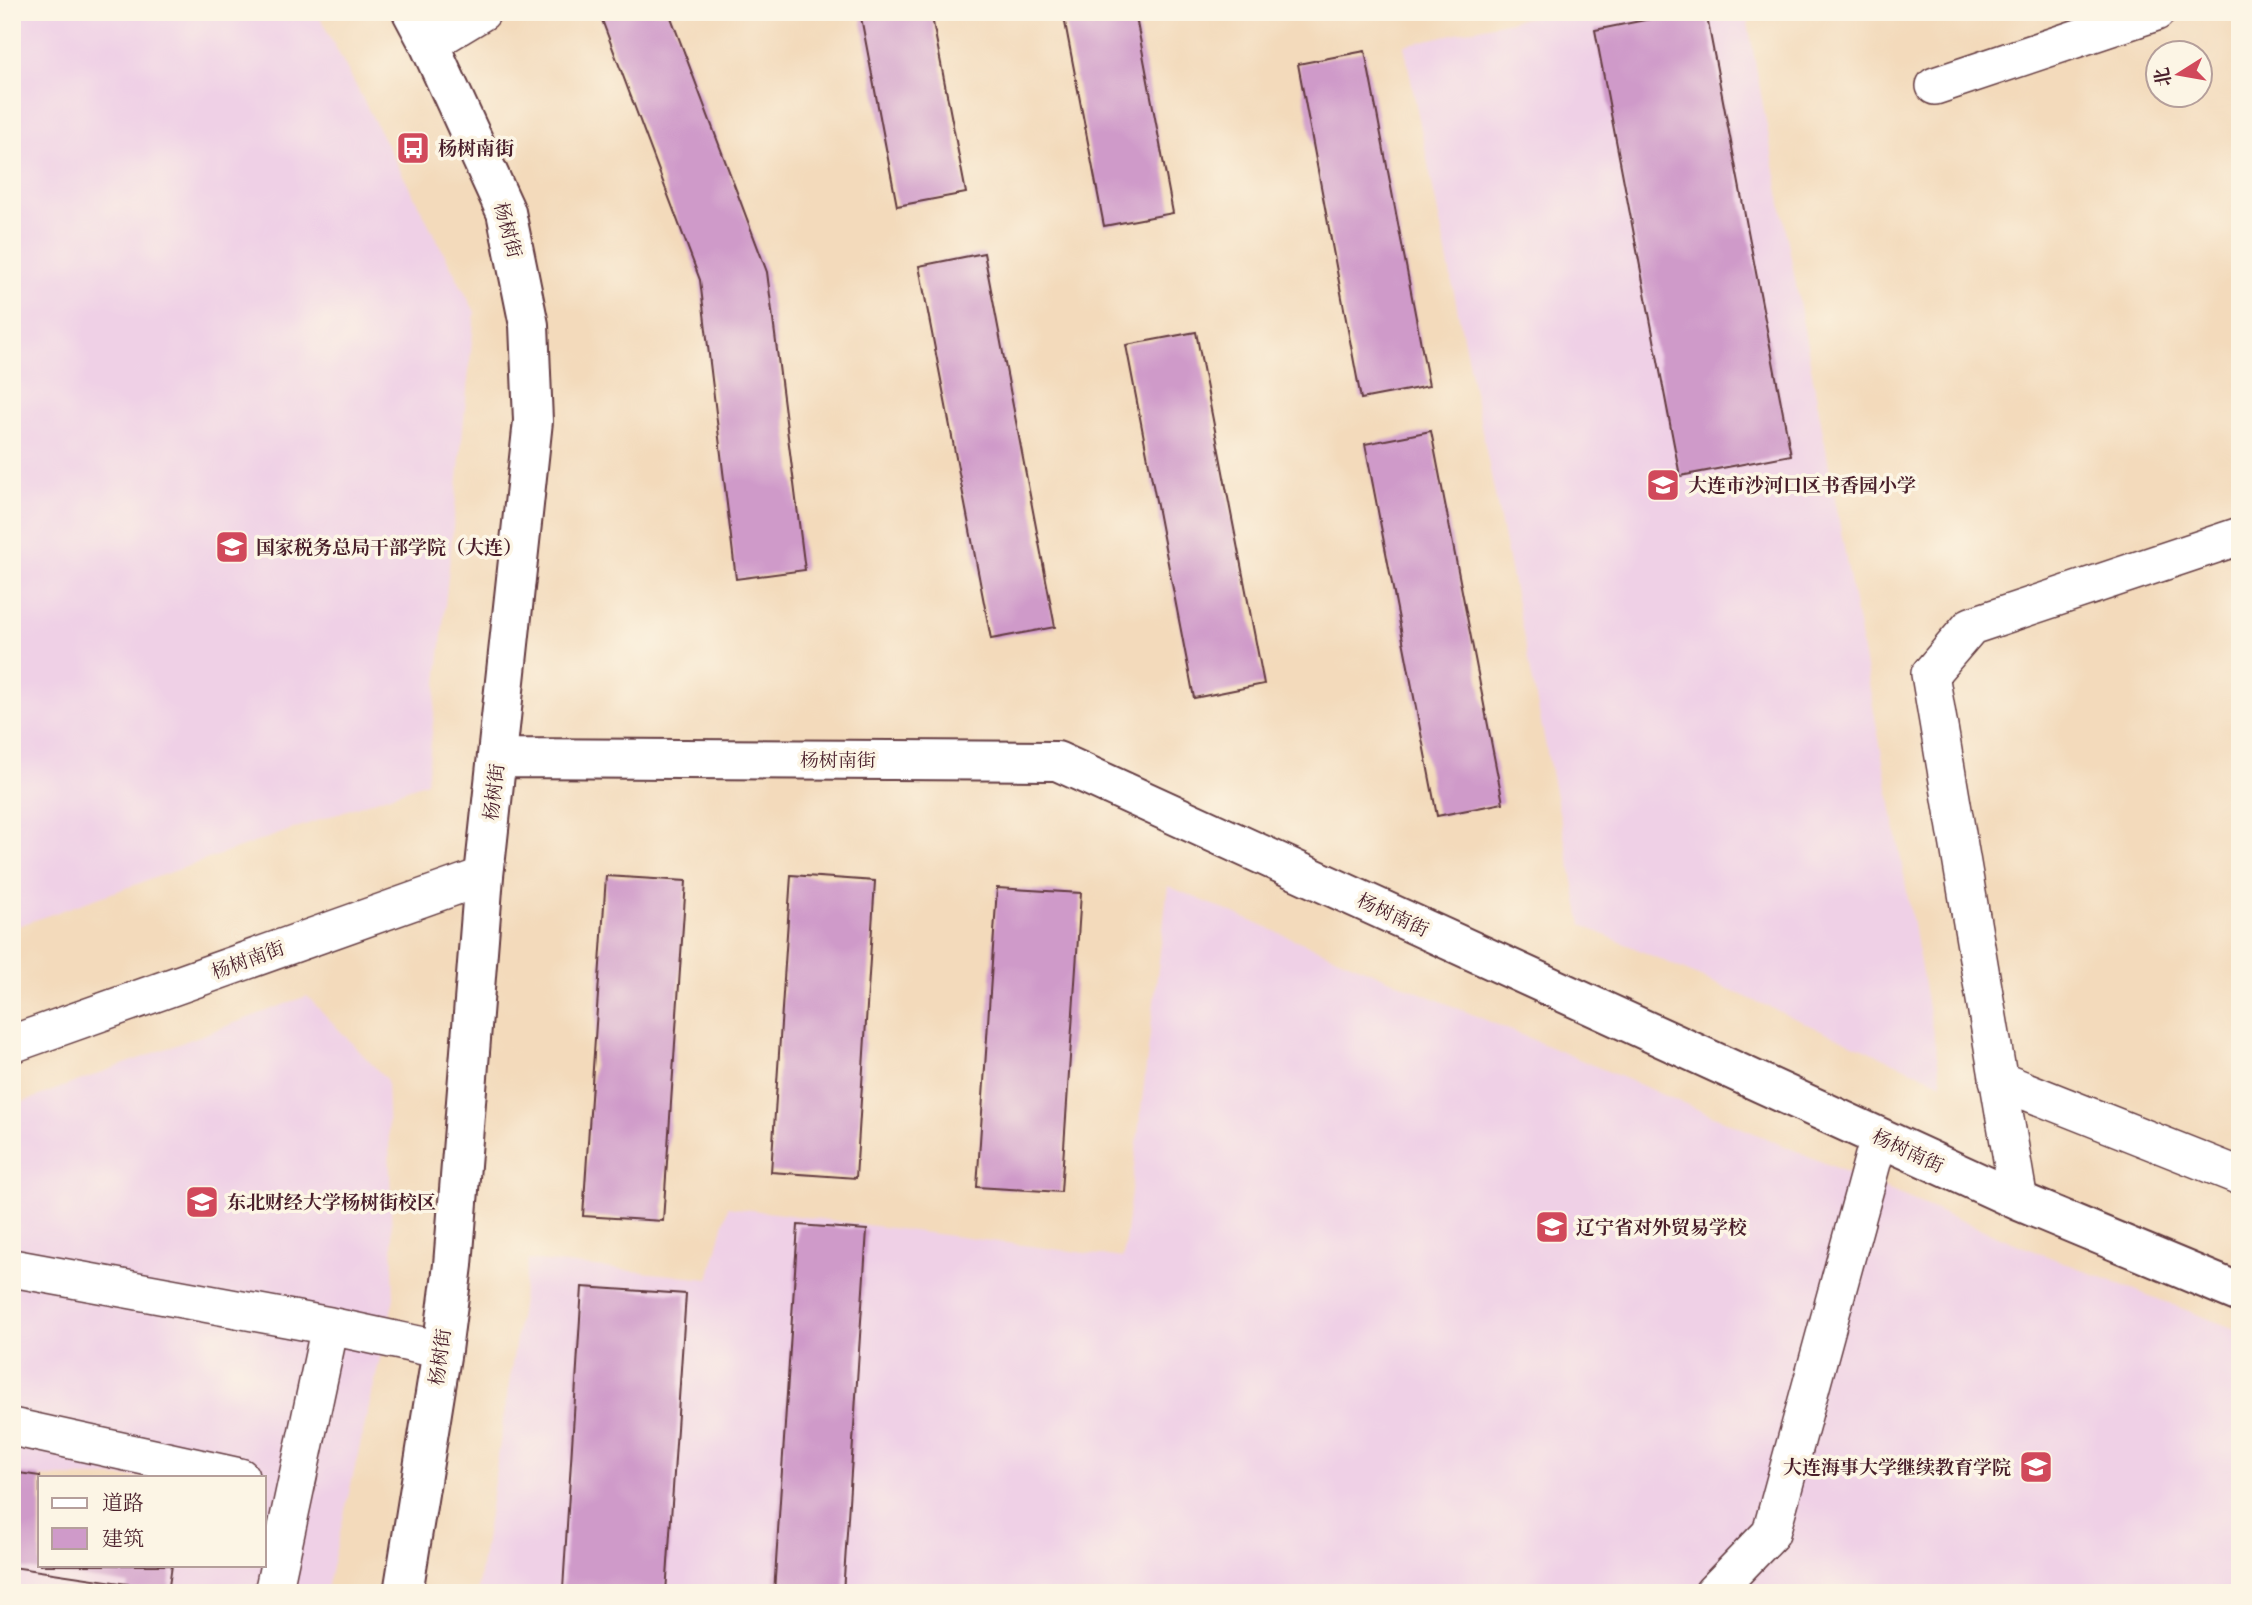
<svg xmlns="http://www.w3.org/2000/svg" width="2252" height="1605" viewBox="0 0 2252 1605" font-family="'Libre Caslon Text','Noto Serif SC',serif">
	<style>
		.built { fill: #efd0e6; fill-rule: evenodd }
		.building { fill: #cf9ac9 }
		.lines { fill: none; stroke-linecap: round; stroke-linejoin: round }
		.street-casing { stroke: #633b41; stroke-width: 40 }
		.secondary-casing { stroke: #633b41; stroke-width: 42 }
		.street { stroke: #fff; stroke-width: 37 }
		.secondary { stroke: #fff; stroke-width: 38 }
		.labels { text-anchor: middle; dominant-baseline: central; stroke-width: 7; stroke-linejoin: round; paint-order: stroke }
		.poi-label { font-size: 19px; font-weight: bold; fill: #4a1f2b; stroke: #fcf5e5; text-anchor: start }
		.street-label { font-size: 19px; fill: #4a1f2b; stroke: #fcf5e5 }
	</style>
	<rect width="100%" height="100%" fill="#fcf5e5"/>
	<filter id="ink" filterUnits="userSpaceOnUse"><feTurbulence type="fractalNoise" baseFrequency=".0143" numOctaves="2"/><feDisplacementMap in="SourceGraphic" scale="14" xChannelSelector="R" yChannelSelector="G"/><feConvolveMatrix kernelMatrix="1 2 1 2 8 2 1 2 1" color-interpolation-filters="sRGB"/></filter>
	<filter id="wash" filterUnits="userSpaceOnUse"><feTurbulence type="fractalNoise" baseFrequency=".00686" numOctaves="4" result="noise"/><feDisplacementMap in="SourceGraphic" scale="28" xChannelSelector="R" yChannelSelector="G"/><feGaussianBlur stdDeviation="1.57" result="paint"/><feColorMatrix in="noise" values="0 0 0 0 0 0 0 0 0 0 0 0 0 0 0 0 0 1.4 0 .05"/><feComposite in="paint" operator="in"/></filter>
	<g filter="url(#wash)">
		<rect width="100%" height="100%" fill="#f3dabb"/>
		<path class="built" d="M 12,12 L 317,12 L 475,312 L 427,782 L 12,928 Z
			M 1551,12 L 1746,12 L 1942,1083 L 1582,925 L 1404,45 Z
			M 1168,886 L 2024,1247 L 2240,1331 L 2240,1593 L 477,1593 L 528,1260 L 709,1279 L 728,1207 L 1123,1258 Z
			M 307,996 L 387,1080 L 394,1298 L 326,1593 L 12,1593 L 12,1106 ZM 40,1477 L 264,1477 L 264,1565 L 40,1565 Z"/>
		<g id="blocks">
			<path class="building" d="M 599,12 L 669,12 L 767,272 L 805,570 L 736,579 L 700,280 Z
				M 860,12 L 931,12 L 966,193 L 897,206 Z
				M 1063,12 L 1135,12 L 1173,213 L 1104,226 Z
				M 1685,12 L 1706,12 L 1791,455 L 1680,476 L 1595,30 Z
				M 1365,51 L 1429,386 L 1361,399 L 1298,64 Z
				M 984,253 L 1055,627 L 991,639 L 919,266 Z
				M 1196,332 L 1264,684 L 1194,698 L 1126,345 Z
				M 1431,431 L 1503,803 L 1437,816 L 1365,444 Z
				M 791,875 L 875,881 L 856,1178 L 771,1172 Z
				M 606,876 L 686,881 L 663,1221 L 583,1216 Z
				M 997,888 L 1081,893 L 1061,1192 L 977,1187 Z
				M 798,1225 L 867,1230 L 843,1593 L 774,1593 Z
				M 582,1287 L 686,1294 L 666,1593 L 613,1593 L 563,1589 Z
				M 12,1472 L 40,1476 L 40,1565 L 172,1565 L 168,1593 L 126,1593 L 128,1584 L 12,1567 Z"/>
		</g>
	</g>
	<g filter="url(#ink)">
		<use href="#blocks" fill-opacity="0" stroke="#633b41" stroke-width="2"/>
		<g class="lines">
			<defs>
				<path id="street" d="M 429,44 L 482,12
					M 1935,86 L 2156,12
					M 12,1044 L 484,876
					M 1998,1080 L 2240,1176
					M 2019,1201 L 1930,674 L 1971,626 L 2240,536
					M 12,1268 L 330,1326 L 442,1350
					M 12,1427 L 240,1477
					M 273,1593 L 330,1326
					M 1713,1593 L 1771,1533 L 1879,1137"/>
				<path id="secondary" d="M 498,758 L 1057,761 L 2019,1201 L 2240,1293
					M 403,1593 L 442,1350 L 453,1265 L 484,876 L 533,421 L 529,325 L 506,212 L 429,44 L 412,12"/>
			</defs>
			<use href="#street" class="street-casing"/>
			<use href="#secondary" class="secondary-casing"/>
			<use href="#street" class="street"/>
			<use href="#secondary" class="secondary"/>
		</g>
	</g>
	<defs>
		<symbol id="bus-square" viewBox="-11 -11 22 22"><rect x="-9" y="-9" width="18" height="18" rx="4" fill="#d1495b" stroke="#fcf5e5"/><path d="M-5-6H5V4H4V6H2V4H-2V6H-4V4H-5ZM-3.5-4V0h7V-4ZM-3.5 1.2v1.5H-2V1.2ZM2 1.2v1.5H3.5V1.2Z" fill="#fff"/></symbol>
		<symbol id="school-square" viewBox="-11 -11 22 22"><rect x="-9" y="-9" width="18" height="18" rx="4" fill="#d1495b" stroke="#fcf5e5"/><path d="M0-5L7-2L0 1L-7-2ZM-4 1L0 2.5L4 1V4Q0 6-4 4Z" fill="#fff"/></symbol>
		<symbol id="university-square" viewBox="-11 -11 22 22"><rect x="-9" y="-9" width="18" height="18" rx="4" fill="#d1495b" stroke="#fcf5e5"/><path d="M0-5L7-2L0 1L-7-2ZM-4 1L0 2.5L4 1V4Q0 6-4 4Z" fill="#fff"/></symbol>
	</defs>
	<g fill-rule="evenodd">
		<use href="#bus-square" x="394" y="129" width="38" height="38"/>
		<use href="#school-square" x="1644" y="466" width="38" height="38"/>
		<use href="#school-square" x="213" y="528" width="38" height="38"/>
		<use href="#university-square" x="183" y="1183" width="38" height="38"/>
		<use href="#school-square" x="1533" y="1208" width="38" height="38"/>
		<use href="#university-square" x="2017" y="1448" width="38" height="38"/>
	</g>
	<g class="labels">
		<g class="poi-label">
			<text x="438" y="148">杨树南街</text>
			<text x="1688" y="485">大连市沙河口区书香园小学</text>
			<text x="256" y="547">国家税务总局干部学院（大连）</text>
			<text x="227" y="1202">东北财经大学杨树街校区</text>
			<text x="1576" y="1227">辽宁省对外贸易学校</text>
			<text x="2011" y="1467" text-anchor="end">大连海事大学继续教育学院</text>
		</g>
		<g class="street-label">
			<text transform="translate(508 230) rotate(75)">杨树街</text>
			<text x="838" y="760">杨树南街</text>
			<text transform="translate(494 792) rotate(-83)">杨树街</text>
			<text transform="translate(1393 915) rotate(25)">杨树南街</text>
			<text transform="translate(248 960) rotate(-20)">杨树南街</text>
			<text transform="translate(1908 1151) rotate(25)">杨树南街</text>
			<text transform="translate(440 1357) rotate(-82)">杨树街</text>
		</g>
	</g>
	<rect width="2252" height="1605" fill="none" stroke="#fcf5e5" stroke-width="42"/>
	<rect x="38" y="1476" width="228" height="91" fill="#fcf5e5" stroke="#b59f9b" stroke-width="2"/>
	<rect x="52" y="1498" width="35" height="10" fill="#ffffff" stroke="#b59f9b" stroke-width="2"/>
	<text x="102" y="1510" font-size="21" fill="#4a1f2b">道路</text>
	<rect x="52" y="1528" width="35" height="21" fill="#cf9ac9" stroke="#b59f9b" stroke-width="2"/>
	<text x="102" y="1546" font-size="21" fill="#4a1f2b">建筑</text>
	<g transform="translate(2179 74) rotate(259)"><circle r="33" fill="#fcf5e5" stroke="#b59f9b" stroke-width="2"/>
	<path d="M0-5L12 26L0 18L-12 26Z" fill="#d1495b"/>
	<text y="-10" font-size="19" font-weight="bold" text-anchor="middle" fill="#4a1f2b">北</text>
	</g>
</svg>
